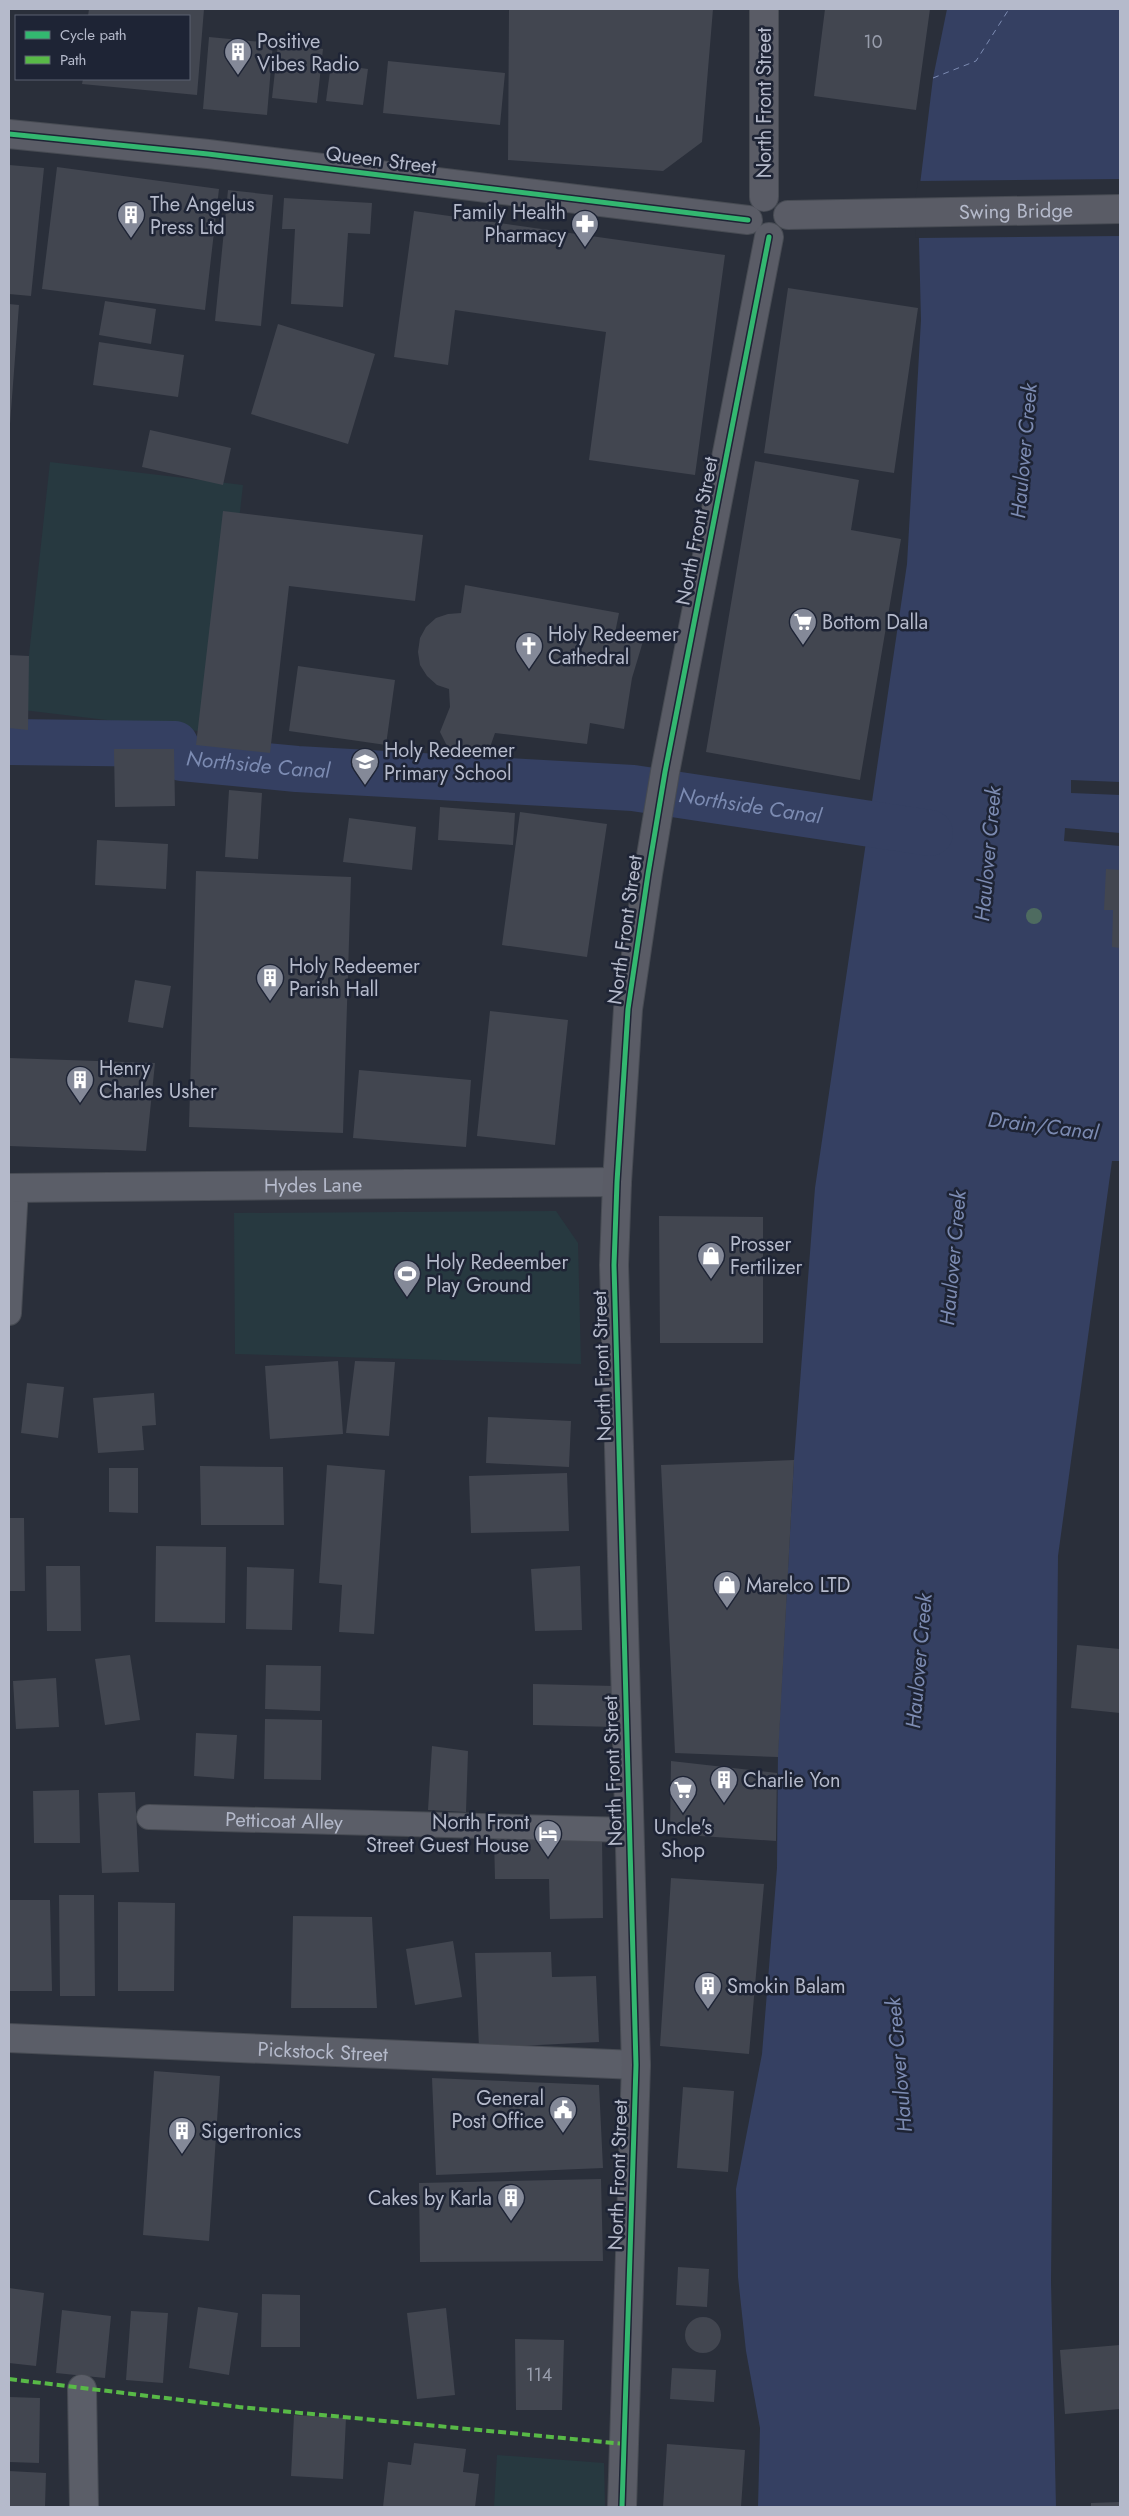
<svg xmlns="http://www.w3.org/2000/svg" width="1129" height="2516" viewBox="0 0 1129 2516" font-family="Jost,sans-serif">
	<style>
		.green { fill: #273940 }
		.water { fill: #354062 }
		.pier { fill: #2a2f3a }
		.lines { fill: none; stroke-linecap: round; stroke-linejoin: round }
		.canal { stroke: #354062; stroke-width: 46 }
		.ferry { stroke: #7c8bb2; stroke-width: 1; stroke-dasharray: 6 5; stroke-linecap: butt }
		.building { fill: #424650 }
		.lane-casing { stroke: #474b53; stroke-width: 26 }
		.street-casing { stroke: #474b53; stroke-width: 30 }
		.secondary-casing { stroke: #474b53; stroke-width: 30 }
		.lane { stroke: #5b5e68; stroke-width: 24 }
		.street { stroke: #5b5e68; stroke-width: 28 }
		.secondary { stroke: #5a5c66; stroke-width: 28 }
		.quiet { stroke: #58b947; stroke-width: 4; stroke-dasharray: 8 4; stroke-linecap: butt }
		.cycleway-casing { stroke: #1e2435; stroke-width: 8 }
		.cycleway { stroke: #33b770; stroke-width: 5 }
		.tree { fill: #4e6b60 }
		.labels { text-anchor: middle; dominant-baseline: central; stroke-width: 5; stroke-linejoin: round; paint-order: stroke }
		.number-label { font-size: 18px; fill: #989dac }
		.poi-label { font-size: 20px; fill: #b5bacb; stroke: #1e2435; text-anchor: start }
		.street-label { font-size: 20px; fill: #b5bacb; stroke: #1e2435 }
		.water-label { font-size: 21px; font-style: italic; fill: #7c8bb2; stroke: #1e2435 }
	</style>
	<rect width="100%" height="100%" fill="#2a2f3a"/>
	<path class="green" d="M 50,462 L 243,485 L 215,733 L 23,710 Z
		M 556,1211 L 578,1243 L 581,1364 L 235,1354 L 234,1213 Z
		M 497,2455 L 604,2463 L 605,2507 L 494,2507 Z"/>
	<path class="water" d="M 947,9 L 1120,9 L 1120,1161 L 1112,1161 L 1058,1556 L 1051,2282 L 1056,2507 L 758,2507 L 760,2428 L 746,2351 L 738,2277 L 736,2189 L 762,2054 L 777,1868 L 778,1749 L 794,1460 L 815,1188 L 907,564 L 921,320 L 918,201 L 933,78 Z"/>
	<path class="pier" d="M 1120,179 L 1120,236 L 916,238 L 915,201 L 918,181 Z
		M 1071,780 L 1120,782 L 1120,795 L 1071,793 Z
		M 1065,828 L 1120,833 L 1120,846 L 1064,841 Z"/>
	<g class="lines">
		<path class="canal" id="s1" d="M 9,742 L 175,744 L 182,758 L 297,769 L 633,788 L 930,833"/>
		<path class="ferry" d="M 933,78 L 976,61 L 1009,9"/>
	</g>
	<path class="building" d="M 89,9 L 204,9 L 197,95 L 82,84 L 83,79 L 189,79 L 189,16 L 88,16 Z
		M 509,9 L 713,9 L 702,142 L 663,171 L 508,160 Z
		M 825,9 L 930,9 L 916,110 L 814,96 Z
		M 209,37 L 273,43 L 267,115 L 203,109 Z
		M 278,44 L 323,49 L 317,103 L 272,98 Z
		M 388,61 L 505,73 L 500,125 L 383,113 Z
		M 331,64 L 368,69 L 363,105 L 326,101 Z
		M 9,165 L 44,168 L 31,296 L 9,294 Z
		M 57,167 L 219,189 L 205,310 L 42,289 Z
		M 228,190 L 273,195 L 261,326 L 215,321 Z
		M 284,198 L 372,203 L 370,234 L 348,233 L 343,307 L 291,304 L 295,229 L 282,229 Z
		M 414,211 L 725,255 L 695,475 L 589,460 L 606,332 L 455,310 L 448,365 L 394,357 Z
		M 788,288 L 918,308 L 894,473 L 764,453 Z
		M 105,301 L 156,309 L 151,344 L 99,335 Z
		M 9,304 L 19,305 L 10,424 L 9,424 Z
		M 278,324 L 375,354 L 348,444 L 251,414 Z
		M 99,342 L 184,355 L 178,397 L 93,385 Z
		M 150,430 L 231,448 L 223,485 L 142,467 Z
		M 755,461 L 859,480 L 851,530 L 901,539 L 860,780 L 706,752 Z
		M 223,511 L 423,535 L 415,601 L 289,586 L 270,753 L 196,745 Z
		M 465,585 L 619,613 L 615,633 L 644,638 L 632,678 L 624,729 L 590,723 L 587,744 L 495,733 L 489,750 L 483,755 L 466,759 L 450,752 L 440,732 L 450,707 L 449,689 L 437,685 L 427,676 L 420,665 L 418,652 L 420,638 L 426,627 L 436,618 L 448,614 L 461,613 Z
		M 9,655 L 29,656 L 28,730 L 9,728 Z
		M 298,666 L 395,680 L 386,745 L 289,731 Z
		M 114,749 L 174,749 L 175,806 L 115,807 Z
		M 229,790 L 262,793 L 258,859 L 225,857 Z
		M 440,807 L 515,813 L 513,845 L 438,840 Z
		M 520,812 L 607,824 L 587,957 L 502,945 Z
		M 349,818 L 416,827 L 412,870 L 343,862 Z
		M 97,840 L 168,844 L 166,889 L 95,885 Z
		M 1106,869 L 1120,870 L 1120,948 L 1112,947 L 1113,910 L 1104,910 Z
		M 196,871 L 351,877 L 343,1133 L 189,1127 Z
		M 135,980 L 171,986 L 163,1028 L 128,1022 Z
		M 490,1011 L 568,1020 L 555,1145 L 477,1136 Z
		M 9,1058 L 155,1063 L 146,1151 L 9,1146 Z
		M 359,1070 L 471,1080 L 466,1147 L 353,1138 Z
		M 659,1216 L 763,1217 L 763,1343 L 660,1343 Z
		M 338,1361 L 343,1434 L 270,1439 L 265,1366 Z
		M 355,1361 L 395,1362 L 389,1436 L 346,1433 Z
		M 27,1383 L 64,1387 L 58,1438 L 21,1433 Z
		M 154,1393 L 156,1425 L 142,1426 L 144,1450 L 98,1453 L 93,1398 Z
		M 488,1417 L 571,1421 L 569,1467 L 486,1463 Z
		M 794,1460 L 778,1757 L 675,1753 L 661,1465 Z
		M 327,1465 L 385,1470 L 374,1634 L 339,1632 L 342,1585 L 319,1583 Z
		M 200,1466 L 283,1467 L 284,1525 L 201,1525 Z
		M 109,1468 L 138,1468 L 138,1513 L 109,1512 Z
		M 567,1473 L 569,1531 L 471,1533 L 469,1476 Z
		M 9,1518 L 24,1518 L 25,1591 L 9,1591 Z
		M 156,1546 L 226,1547 L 225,1623 L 155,1622 Z
		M 46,1566 L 80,1566 L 81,1631 L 47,1631 Z
		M 580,1566 L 582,1630 L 535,1631 L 531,1569 Z
		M 247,1567 L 294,1569 L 292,1630 L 246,1629 Z
		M 1077,1645 L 1120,1649 L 1120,1713 L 1071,1708 Z
		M 130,1655 L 140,1720 L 105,1725 L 95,1659 Z
		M 266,1665 L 321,1666 L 320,1711 L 265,1709 Z
		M 56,1678 L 59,1727 L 16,1729 L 13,1681 Z
		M 533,1684 L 614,1686 L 616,1727 L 533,1725 Z
		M 265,1719 L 322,1720 L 321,1780 L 264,1779 Z
		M 196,1733 L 237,1735 L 234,1779 L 194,1776 Z
		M 432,1746 L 468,1751 L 466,1812 L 428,1810 Z
		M 671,1761 L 777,1773 L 776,1841 L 670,1834 Z
		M 79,1790 L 80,1843 L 34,1843 L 33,1791 Z
		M 135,1792 L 139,1872 L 102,1873 L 98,1793 Z
		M 602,1836 L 603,1918 L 550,1919 L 549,1879 L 495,1879 L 494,1837 Z
		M 671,1878 L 764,1884 L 749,2054 L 660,2046 Z
		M 59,1895 L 94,1895 L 95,1996 L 60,1996 Z
		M 9,1900 L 50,1900 L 52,1991 L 9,1991 Z
		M 118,1902 L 175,1903 L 174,1991 L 118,1991 Z
		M 293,1916 L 372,1917 L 377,2008 L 291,2008 Z
		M 453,1941 L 462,1997 L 415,2005 L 406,1949 Z
		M 551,1952 L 552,1977 L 596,1976 L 599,2042 L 479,2048 L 475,1953 Z
		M 154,2071 L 220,2076 L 209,2241 L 143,2235 Z
		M 432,2078 L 599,2085 L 603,2168 L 436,2175 Z
		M 683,2087 L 734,2091 L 728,2172 L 677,2168 Z
		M 601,2179 L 603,2261 L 420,2262 L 419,2183 Z
		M 678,2267 L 709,2269 L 707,2307 L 676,2305 Z
		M 9,2288 L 44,2293 L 36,2366 L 9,2363 Z
		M 262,2294 L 300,2295 L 300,2347 L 261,2347 Z
		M 198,2307 L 238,2313 L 229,2375 L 189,2368 Z
		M 446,2308 L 455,2395 L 417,2399 L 407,2313 Z
		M 62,2310 L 111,2316 L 105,2378 L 56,2373 Z
		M 131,2311 L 168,2313 L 163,2383 L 126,2380 Z
		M685 2335a18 18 0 1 1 36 0a18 18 0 1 1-36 0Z
		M 515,2339 L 564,2340 L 562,2410 L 516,2410 Z
		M 1120,2345 L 1120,2409 L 1065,2414 L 1060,2350 Z
		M 672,2368 L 716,2370 L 714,2402 L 670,2399 Z
		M 9,2397 L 40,2398 L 39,2463 L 9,2462 Z
		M 294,2415 L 346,2418 L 343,2479 L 291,2476 Z
		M 414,2443 L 466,2449 L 463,2472 L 479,2474 L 475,2507 L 383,2507 L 388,2462 L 411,2465 Z
		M 667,2444 L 745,2450 L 741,2507 L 663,2507 Z
		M 9,2471 L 46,2473 L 45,2507 L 9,2507 Z
		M 1120,2502 L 1120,2507 L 1091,2507 L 1091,2503 Z"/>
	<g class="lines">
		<defs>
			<g id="lane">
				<path d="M 9,1313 L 16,1188"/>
				<path id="s2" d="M 149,1817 L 629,1830"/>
			</g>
			<g id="street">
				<path id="s3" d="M 9,1188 L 617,1182"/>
				<path id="s4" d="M 9,2038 L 636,2065"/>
				<path d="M 82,2389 L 84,2507"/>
			</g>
			<g id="secondary">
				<path d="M 764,9 L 764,197"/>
				<path d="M 9,134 L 208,154 L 748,220"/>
				<path id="s5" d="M 788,215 L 1120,209"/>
				<path d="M 622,2507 L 636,2065 L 614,1265 L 617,1182 L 628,1009 L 648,874 L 665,772 L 769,237"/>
			</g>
		</defs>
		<use href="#lane" class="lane-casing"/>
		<use href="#street" class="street-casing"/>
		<use href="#secondary" class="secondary-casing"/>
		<use href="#lane" class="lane"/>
		<use href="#street" class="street"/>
		<use href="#secondary" class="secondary"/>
		<path class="quiet" d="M 9,2379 L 239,2407 L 625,2444"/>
		<defs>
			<path id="cycleway" d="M 9,134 L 208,154 L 748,220
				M 622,2507 L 636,2065 L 614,1265 L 617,1182 L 628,1009 L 648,874 L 665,772 L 769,237"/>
		</defs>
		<use href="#cycleway" class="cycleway-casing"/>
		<use href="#cycleway" class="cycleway"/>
	</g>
	<circle class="tree" cx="1034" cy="916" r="8"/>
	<defs>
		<symbol id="building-pin" viewBox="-11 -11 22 30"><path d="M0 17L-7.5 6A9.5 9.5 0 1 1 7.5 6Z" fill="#848998" stroke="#1e2435"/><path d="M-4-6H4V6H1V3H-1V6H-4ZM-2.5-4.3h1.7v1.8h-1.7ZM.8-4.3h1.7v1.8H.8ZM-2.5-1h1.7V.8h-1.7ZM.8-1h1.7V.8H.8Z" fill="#fff"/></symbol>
		<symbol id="pharmacy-pin" viewBox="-11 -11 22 30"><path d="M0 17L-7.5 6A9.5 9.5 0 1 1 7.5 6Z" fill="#848998" stroke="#1e2435"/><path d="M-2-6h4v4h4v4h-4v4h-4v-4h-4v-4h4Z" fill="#fff"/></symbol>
		<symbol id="supermarket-pin" viewBox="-11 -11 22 30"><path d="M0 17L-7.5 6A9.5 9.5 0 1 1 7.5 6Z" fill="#848998" stroke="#1e2435"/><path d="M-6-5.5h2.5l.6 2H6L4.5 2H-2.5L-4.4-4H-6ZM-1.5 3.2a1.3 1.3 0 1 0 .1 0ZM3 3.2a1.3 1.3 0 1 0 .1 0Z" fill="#fff"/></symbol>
		<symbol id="church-pin" viewBox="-11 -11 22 30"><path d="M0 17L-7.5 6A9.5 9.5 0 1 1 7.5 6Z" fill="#848998" stroke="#1e2435"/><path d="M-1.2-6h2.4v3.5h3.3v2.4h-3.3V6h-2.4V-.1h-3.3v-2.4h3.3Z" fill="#fff"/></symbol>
		<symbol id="school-pin" viewBox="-11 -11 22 30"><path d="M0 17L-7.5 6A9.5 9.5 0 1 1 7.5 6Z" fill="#848998" stroke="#1e2435"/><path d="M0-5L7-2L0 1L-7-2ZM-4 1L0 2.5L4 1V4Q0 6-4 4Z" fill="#fff"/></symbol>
		<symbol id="shop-pin" viewBox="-11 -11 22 30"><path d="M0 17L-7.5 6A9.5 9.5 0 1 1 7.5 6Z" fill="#848998" stroke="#1e2435"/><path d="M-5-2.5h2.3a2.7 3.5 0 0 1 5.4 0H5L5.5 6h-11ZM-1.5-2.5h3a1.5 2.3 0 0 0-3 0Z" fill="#fff"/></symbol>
		<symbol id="stadium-pin" viewBox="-11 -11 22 30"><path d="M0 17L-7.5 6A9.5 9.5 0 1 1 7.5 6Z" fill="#848998" stroke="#1e2435"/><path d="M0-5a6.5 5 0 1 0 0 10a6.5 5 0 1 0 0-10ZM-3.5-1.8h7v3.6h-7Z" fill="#fff"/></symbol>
		<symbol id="hotel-pin" viewBox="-11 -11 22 30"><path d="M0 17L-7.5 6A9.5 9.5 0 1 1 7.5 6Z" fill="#848998" stroke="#1e2435"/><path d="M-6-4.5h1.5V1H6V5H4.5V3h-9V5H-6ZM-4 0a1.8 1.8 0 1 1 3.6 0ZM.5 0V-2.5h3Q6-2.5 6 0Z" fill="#fff"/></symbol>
		<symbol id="civic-pin" viewBox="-11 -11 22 30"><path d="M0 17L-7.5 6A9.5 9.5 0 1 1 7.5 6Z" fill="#848998" stroke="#1e2435"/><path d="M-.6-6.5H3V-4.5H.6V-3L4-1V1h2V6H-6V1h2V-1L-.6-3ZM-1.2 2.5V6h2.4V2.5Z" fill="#fff"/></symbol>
	</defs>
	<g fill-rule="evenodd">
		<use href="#building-pin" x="222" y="36" width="32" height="43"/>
		<use href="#building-pin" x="115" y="199" width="32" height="43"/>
		<use href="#pharmacy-pin" x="569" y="208" width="32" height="43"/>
		<use href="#supermarket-pin" x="787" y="606" width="32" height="43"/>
		<use href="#church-pin" x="513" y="630" width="32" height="43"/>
		<use href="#school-pin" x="349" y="746" width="32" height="43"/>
		<use href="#building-pin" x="254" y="962" width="32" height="43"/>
		<use href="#building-pin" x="64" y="1064" width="32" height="43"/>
		<use href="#shop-pin" x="695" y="1240" width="32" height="43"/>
		<use href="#stadium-pin" x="391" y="1258" width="32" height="43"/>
		<use href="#shop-pin" x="711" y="1569" width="32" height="43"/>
		<use href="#building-pin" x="708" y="1764" width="32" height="43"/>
		<use href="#supermarket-pin" x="667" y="1774" width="32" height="43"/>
		<use href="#hotel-pin" x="532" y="1818" width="32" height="43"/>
		<use href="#building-pin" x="692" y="1970" width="32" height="43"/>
		<use href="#civic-pin" x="547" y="2094" width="32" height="43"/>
		<use href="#building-pin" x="166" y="2115" width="32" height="43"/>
		<use href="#building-pin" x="495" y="2182" width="32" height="43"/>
	</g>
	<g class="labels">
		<g class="number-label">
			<text x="873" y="42">10</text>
			<text x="539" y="2375">114</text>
		</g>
		<g class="poi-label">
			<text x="257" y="41">Positive<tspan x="257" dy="23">Vibes Radio</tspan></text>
			<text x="150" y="204">The Angelus<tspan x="150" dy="23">Press Ltd</tspan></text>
			<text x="566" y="212" text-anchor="end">Family Health<tspan x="566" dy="23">Pharmacy</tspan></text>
			<text x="822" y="622">Bottom Dalla</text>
			<text x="548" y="634">Holy Redeemer<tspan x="548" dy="23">Cathedral</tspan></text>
			<text x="384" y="750">Holy Redeemer<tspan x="384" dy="23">Primary School</tspan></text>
			<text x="289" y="966">Holy Redeemer<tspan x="289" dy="23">Parish Hall</tspan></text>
			<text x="99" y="1068">Henry<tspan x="99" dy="23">Charles Usher</tspan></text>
			<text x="730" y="1244">Prosser<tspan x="730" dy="23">Fertilizer</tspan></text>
			<text x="426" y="1262">Holy Redeember<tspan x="426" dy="23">Play Ground</tspan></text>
			<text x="746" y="1585">Marelco LTD</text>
			<text x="743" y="1780">Charlie Yon</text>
			<text x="529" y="1822" text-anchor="end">North Front<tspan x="529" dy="23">Street Guest House</tspan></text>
			<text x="683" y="1827" text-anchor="middle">Uncle's<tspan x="683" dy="23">Shop</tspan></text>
			<text x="727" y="1986">Smokin Balam</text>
			<text x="544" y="2098" text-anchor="end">General<tspan x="544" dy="23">Post Office</tspan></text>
			<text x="201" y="2131">Sigertronics</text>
			<text x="492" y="2198" text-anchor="end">Cakes by Karla</text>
		</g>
		<g class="street-label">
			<text transform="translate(764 103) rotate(-90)">North Front Street</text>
			<text transform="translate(381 160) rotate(7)">Queen Street</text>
			<text stroke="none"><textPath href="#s5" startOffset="228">Swing Bridge</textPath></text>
			<text transform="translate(697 531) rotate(-79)">North Front Street</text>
			<text transform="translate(625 930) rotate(-82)">North Front Street</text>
			<text stroke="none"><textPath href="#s3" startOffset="304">Hydes Lane</textPath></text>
			<text transform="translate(602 1366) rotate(-92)">North Front Street</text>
			<text transform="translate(613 1771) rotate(-92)">North Front Street</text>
			<text stroke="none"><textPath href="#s2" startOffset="135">Petticoat Alley</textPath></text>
			<text stroke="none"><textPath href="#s4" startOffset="314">Pickstock Street</textPath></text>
			<text transform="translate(618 2175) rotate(-88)">North Front Street</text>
		</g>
		<g class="water-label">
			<text transform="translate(1024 451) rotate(-85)">Haulover Creek</text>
			<text stroke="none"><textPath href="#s1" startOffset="258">Northside Canal</textPath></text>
			<text stroke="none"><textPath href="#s1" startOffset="752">Northside Canal</textPath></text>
			<text transform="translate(988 854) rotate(-85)">Haulover Creek</text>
			<text transform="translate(1043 1126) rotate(7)">Drain/Canal</text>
			<text transform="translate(953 1258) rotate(-85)">Haulover Creek</text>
			<text transform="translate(919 1661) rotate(-85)">Haulover Creek</text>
			<text transform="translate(899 2065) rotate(-95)">Haulover Creek</text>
		</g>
	</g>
	<rect width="1129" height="2516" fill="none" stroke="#b5bacb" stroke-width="20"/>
	<rect x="15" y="15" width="175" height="65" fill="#1e2435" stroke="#5a6071"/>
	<rect x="25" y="31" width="25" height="8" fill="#33b770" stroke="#5a6071"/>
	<text x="60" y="40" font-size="15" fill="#b5bacb">Cycle path</text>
	<rect x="25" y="56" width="25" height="8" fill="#58b947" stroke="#5a6071"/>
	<text x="60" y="65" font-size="15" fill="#b5bacb">Path</text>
</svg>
